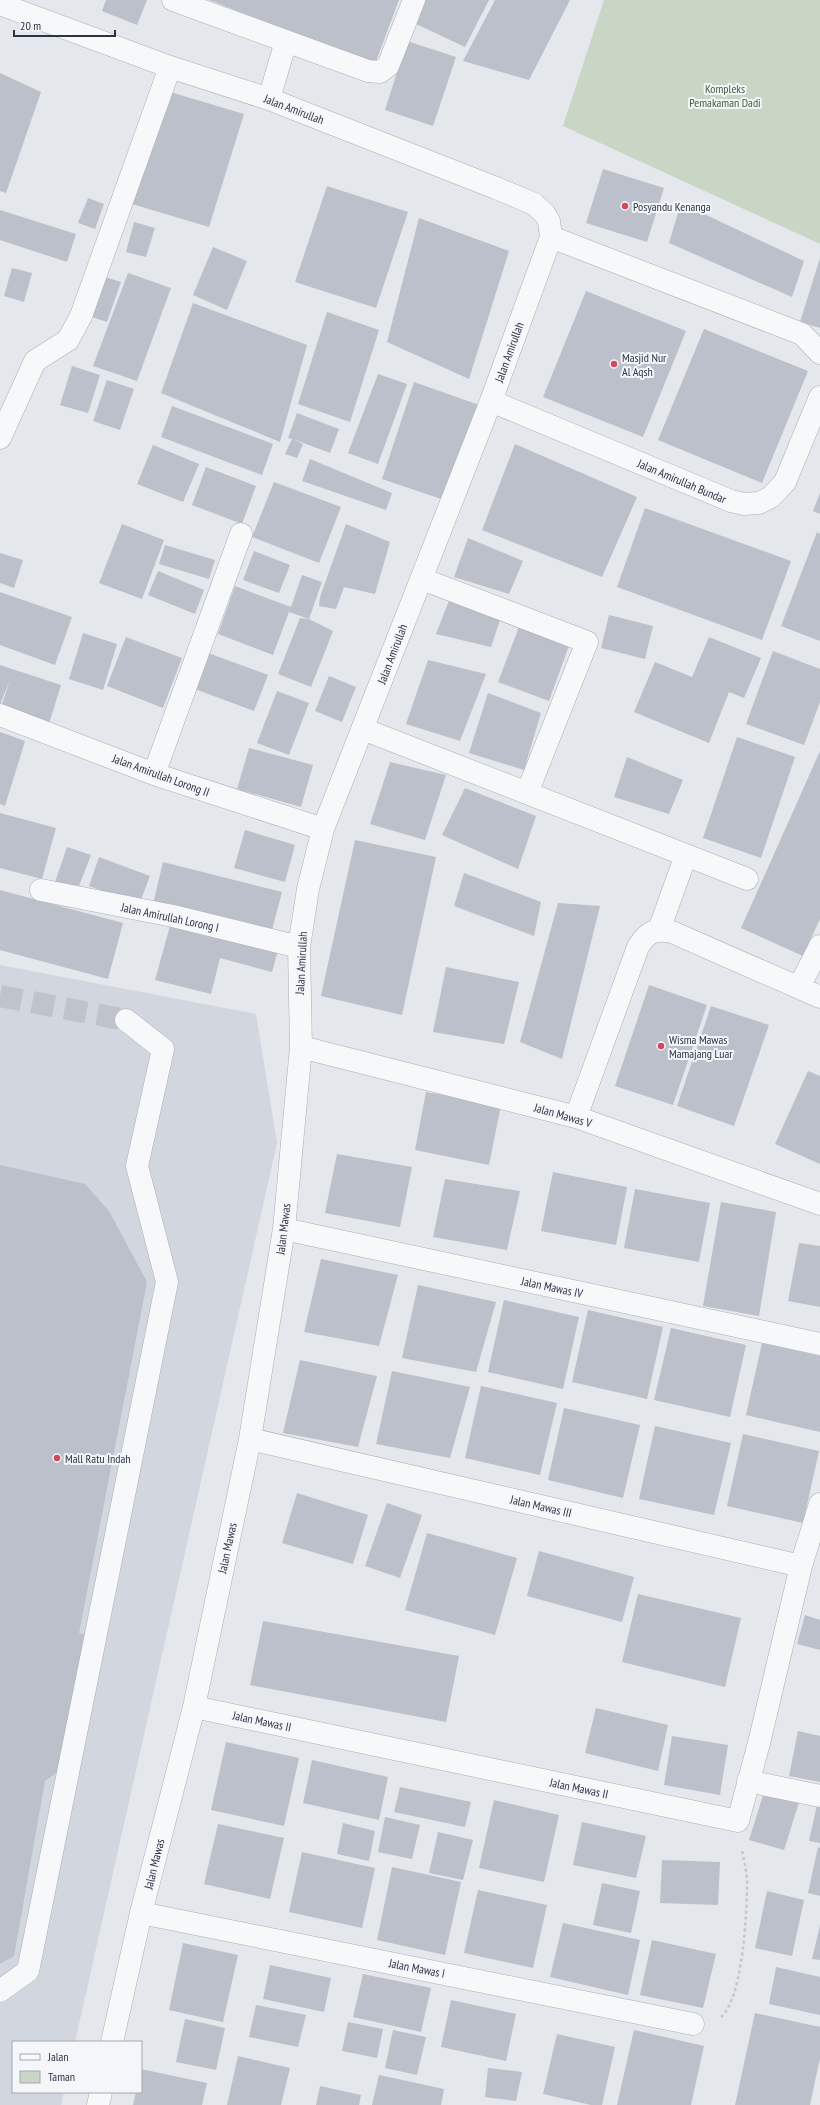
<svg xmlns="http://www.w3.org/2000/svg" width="820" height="2105" viewBox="0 0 820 2105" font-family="'PT Sans Narrow',sans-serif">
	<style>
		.built { fill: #d2d6de }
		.green { fill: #c9d6c5 }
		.building { fill: #bbc0ca }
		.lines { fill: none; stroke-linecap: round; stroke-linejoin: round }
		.minor-tunnel { stroke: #bfc3cb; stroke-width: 22; stroke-dasharray: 22 11; stroke-linecap: butt }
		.minor-casing { stroke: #a9aeb7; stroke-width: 23 }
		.path { stroke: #c2c5cb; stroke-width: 2.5; stroke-dasharray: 3 3; stroke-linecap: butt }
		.minor { stroke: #f7f8fa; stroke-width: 22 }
		.poi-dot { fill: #d1495b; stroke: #f4f6f9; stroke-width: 1.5 }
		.labels { text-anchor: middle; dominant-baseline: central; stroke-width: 4; stroke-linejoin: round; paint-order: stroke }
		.park-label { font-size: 12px; fill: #3f6138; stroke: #f4f6f9 }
		.street-label { font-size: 12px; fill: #2b3445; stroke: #f4f6f9 }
		.poi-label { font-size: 12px; fill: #2b3445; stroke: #f4f6f9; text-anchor: start }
	</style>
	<rect width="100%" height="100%" fill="#e4e7ec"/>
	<path class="built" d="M 0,965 L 256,1014 L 277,1143 L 75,2042 L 13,2042 L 13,2092 L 64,2092 L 61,2105 L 0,2105 Z"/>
	<path class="green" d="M 604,0 L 820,0 L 820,244 L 563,126 Z"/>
	<path class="building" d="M 106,0 L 147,0 L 137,25 L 102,11 Z
		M 209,0 L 399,0 L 375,64 Z
		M 422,0 L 489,0 L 465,47 L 414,23 Z
		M 495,0 L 570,0 L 529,80 L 463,61 Z
		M 407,41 L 456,57 L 433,126 L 385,110 Z
		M 0,73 L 41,92 L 6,193 L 0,191 Z
		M 167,91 L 244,114 L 209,227 L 132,204 Z
		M 603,169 L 664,188 L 647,242 L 586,223 Z
		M 327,186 L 408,212 L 376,308 L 295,282 Z
		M 88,198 L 104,204 L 95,229 L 78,223 Z
		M 681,203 L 804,261 L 792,297 L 669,243 Z
		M 0,210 L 76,234 L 67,262 L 0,240 Z
		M 419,218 L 509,251 L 469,379 L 387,342 Z
		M 134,222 L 155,228 L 146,257 L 126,252 Z
		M 213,247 L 247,261 L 227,310 L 193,295 Z
		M 820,258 L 820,328 L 800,322 Z
		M 12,268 L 32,273 L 24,302 L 4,296 Z
		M 128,273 L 171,288 L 137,381 L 93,366 Z
		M 99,275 L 121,282 L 107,322 L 86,315 Z
		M 586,291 L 686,331 L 643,437 L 543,397 Z
		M 193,303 L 307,345 L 280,442 L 161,393 Z
		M 327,312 L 379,330 L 350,422 L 298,404 Z
		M 704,329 L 808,371 L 762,483 L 658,440 Z
		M 72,366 L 100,375 L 88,413 L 60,405 Z
		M 378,374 L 407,384 L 378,464 L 348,453 Z
		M 107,380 L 134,389 L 120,430 L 93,421 Z
		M 414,382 L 482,406 L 450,502 L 382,479 Z
		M 172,406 L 273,444 L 262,475 L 161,437 Z
		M 297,413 L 339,429 L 330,453 L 293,439 L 303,444 L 297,458 L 285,454 L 292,439 L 288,438 Z
		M 515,444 L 637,497 L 602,577 L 482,530 Z
		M 153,445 L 199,464 L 183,502 L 137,484 Z
		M 310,459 L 392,493 L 386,510 L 302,481 Z
		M 206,467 L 256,486 L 242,524 L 192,505 Z
		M 274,482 L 341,507 L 319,563 L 252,537 Z
		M 820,493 L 820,514 L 813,511 Z
		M 645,508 L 791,561 L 762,640 L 617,587 Z
		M 122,524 L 164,540 L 142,599 L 99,583 Z
		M 346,524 L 390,542 L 375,594 L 344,587 L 336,609 L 319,606 L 320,597 Z
		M 817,532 L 820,534 L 820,641 L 781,626 Z
		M 468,538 L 523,561 L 509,594 L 454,577 Z
		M 165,545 L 215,560 L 209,579 L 159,564 Z
		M 254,551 L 290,565 L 279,593 L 243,580 Z
		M 0,553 L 23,560 L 14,588 L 0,583 Z
		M 158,571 L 204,590 L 195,614 L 148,595 Z
		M 302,575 L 322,582 L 309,619 L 289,612 L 273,655 L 218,634 L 235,586 L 291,607 Z
		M 0,592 L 72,617 L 55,665 L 0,645 Z
		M 450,598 L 502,614 L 491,647 L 436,634 Z
		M 609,615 L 653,626 L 645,659 L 601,648 Z
		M 300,618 L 309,619 L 333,631 L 311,687 L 278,674 Z
		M 520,624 L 570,643 L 549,701 L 498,682 Z
		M 83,633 L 117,644 L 103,690 L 69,679 Z
		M 126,637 L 182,658 L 163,708 L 107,686 Z
		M 709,637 L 761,658 L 744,698 L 729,692 L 709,743 L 634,712 L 655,662 L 692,677 Z
		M 773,651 L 820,669 L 820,702 L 804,745 L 746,724 Z
		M 208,653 L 268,675 L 254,711 L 195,689 Z
		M 428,660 L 486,674 L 460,741 L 406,724 Z
		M 0,665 L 61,685 L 48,727 L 0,711 L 10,679 L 0,705 Z
		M 329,676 L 356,687 L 342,722 L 315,711 Z
		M 277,691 L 309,703 L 289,755 L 257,743 Z
		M 488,693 L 541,713 L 524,770 L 469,753 Z
		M 0,732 L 25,741 L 5,806 L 0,804 Z
		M 737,737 L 795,757 L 761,858 L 703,838 Z
		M 249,748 L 313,765 L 301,807 L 237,789 Z
		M 820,751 L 820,919 L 803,956 L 741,928 Z
		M 627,757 L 683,780 L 669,814 L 614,797 Z
		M 390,762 L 446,775 L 425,840 L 370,824 Z
		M 465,788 L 536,816 L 518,869 L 442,835 Z
		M 0,813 L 56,828 L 42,879 L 0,868 Z
		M 245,830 L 295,845 L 285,882 L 234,868 Z
		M 355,840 L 436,857 L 402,1015 L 321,996 Z
		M 67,847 L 91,855 L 77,891 L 55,882 Z
		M 99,857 L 150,876 L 139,905 L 89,886 Z
		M 163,862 L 282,892 L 271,934 L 153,904 Z
		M 464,873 L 541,902 L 534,936 L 454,906 Z
		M 0,890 L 123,923 L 108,979 L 0,950 Z
		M 558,903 L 600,906 L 562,1059 L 520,1042 Z
		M 171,922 L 278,950 L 272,972 L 220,958 L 211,994 L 155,980 Z
		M 446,967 L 519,982 L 504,1044 L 433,1032 Z
		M 649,985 L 707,1005 L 673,1105 L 615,1086 Z
		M 711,1006 L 769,1025 L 734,1126 L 677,1106 Z
		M 808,1071 L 820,1076 L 820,1164 L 775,1144 Z
		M 426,1092 L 501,1105 L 489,1165 L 415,1150 Z
		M 337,1154 L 412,1167 L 400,1227 L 325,1213 Z
		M 0,1165 L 85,1184 L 109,1211 L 147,1282 L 79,1633 L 90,1636 L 64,1767 L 45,1781 L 14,1956 L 0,1964 Z
		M 553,1172 L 627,1187 L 616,1245 L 541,1231 Z
		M 445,1179 L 520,1191 L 507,1250 L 433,1237 Z
		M 635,1189 L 710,1203 L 699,1262 L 624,1248 Z
		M 721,1202 L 776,1212 L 759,1316 L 703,1306 Z
		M 799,1243 L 820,1246 L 820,1307 L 788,1301 Z
		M 321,1259 L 398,1275 L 379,1346 L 304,1332 Z
		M 418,1285 L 496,1302 L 476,1372 L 402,1358 Z
		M 504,1300 L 579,1317 L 563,1389 L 488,1372 Z
		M 588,1310 L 663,1327 L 647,1399 L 572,1382 Z
		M 671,1328 L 746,1345 L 730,1417 L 654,1400 Z
		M 762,1343 L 820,1356 L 820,1432 L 746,1415 Z
		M 300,1360 L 377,1376 L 358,1447 L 283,1433 Z
		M 392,1371 L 470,1387 L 450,1458 L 376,1444 Z
		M 481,1386 L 557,1403 L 540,1475 L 465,1458 Z
		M 564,1408 L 640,1425 L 623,1498 L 548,1480 Z
		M 655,1426 L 731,1443 L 714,1515 L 639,1499 Z
		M 743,1434 L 819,1451 L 803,1523 L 727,1506 Z
		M 297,1493 L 368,1515 L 353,1564 L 282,1543 Z
		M 387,1503 L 422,1515 L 400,1578 L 365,1566 Z
		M 427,1533 L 517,1558 L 495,1635 L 405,1610 Z
		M 539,1551 L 634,1577 L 622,1622 L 527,1596 Z
		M 638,1594 L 741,1618 L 725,1687 L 622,1662 Z
		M 805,1615 L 820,1620 L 820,1650 L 797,1644 Z
		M 263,1621 L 459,1656 L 446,1722 L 250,1685 Z
		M 596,1708 L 668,1725 L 658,1771 L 585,1753 Z
		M 798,1731 L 820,1736 L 820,1782 L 789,1776 Z
		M 672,1736 L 728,1745 L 720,1795 L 664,1785 Z
		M 226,1742 L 299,1758 L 284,1826 L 211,1810 Z
		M 312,1760 L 388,1777 L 379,1820 L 303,1803 Z
		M 400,1787 L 471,1802 L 465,1827 L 394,1812 Z
		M 765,1789 L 800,1799 L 784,1850 L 749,1840 Z
		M 494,1800 L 559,1815 L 544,1882 L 479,1868 Z
		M 818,1800 L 820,1801 L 820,1843 L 809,1841 Z
		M 385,1817 L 420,1825 L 412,1859 L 378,1852 Z
		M 582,1822 L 646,1836 L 636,1878 L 573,1865 Z
		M 343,1823 L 375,1831 L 369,1861 L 337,1854 Z
		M 218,1824 L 284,1838 L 270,1899 L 204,1884 Z
		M 438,1832 L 473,1840 L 463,1880 L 429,1873 Z
		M 818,1847 L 820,1848 L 820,1896 L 808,1893 Z
		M 302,1852 L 375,1868 L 362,1928 L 289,1912 Z
		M 662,1860 L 720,1862 L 718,1905 L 660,1903 Z
		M 392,1867 L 461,1882 L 445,1955 L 377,1940 Z
		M 602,1883 L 640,1891 L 631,1933 L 593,1925 Z
		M 478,1890 L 547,1905 L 533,1968 L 464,1953 Z
		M 767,1891 L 804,1900 L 792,1956 L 755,1948 Z
		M 563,1923 L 640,1940 L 628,1995 L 550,1977 Z
		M 820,1925 L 820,1960 L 812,1959 Z
		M 652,1940 L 716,1954 L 703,2008 L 640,1995 Z
		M 183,1943 L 238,1955 L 223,2022 L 169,2010 Z
		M 270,1965 L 331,1978 L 324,2012 L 263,1999 Z
		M 776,1967 L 820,1977 L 820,2015 L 769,2004 Z
		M 363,1974 L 431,1988 L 421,2032 L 353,2017 Z
		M 451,2000 L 516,2014 L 506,2061 L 441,2047 Z
		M 256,2005 L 306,2015 L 298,2047 L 249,2037 Z
		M 755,2013 L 820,2027 L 820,2058 L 810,2105 L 735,2105 Z
		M 185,2019 L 225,2028 L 216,2070 L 176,2062 Z
		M 348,2022 L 383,2029 L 377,2058 L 342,2051 Z
		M 393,2030 L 426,2037 L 417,2075 L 385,2068 Z
		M 634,2030 L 704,2046 L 691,2105 L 617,2105 Z
		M 557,2034 L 615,2047 L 602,2105 L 591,2105 L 543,2094 Z
		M 238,2056 L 290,2068 L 281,2105 L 227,2105 Z
		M 488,2068 L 522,2072 L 516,2101 L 485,2097 Z
		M 141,2069 L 207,2083 L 202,2105 L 133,2105 L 136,2092 L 141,2092 Z
		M 379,2075 L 444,2089 L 441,2105 L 372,2105 Z
		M 320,2086 L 361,2095 L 359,2105 L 316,2105 Z"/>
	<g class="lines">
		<path class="minor-tunnel" d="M 0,996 L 126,1020"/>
		<defs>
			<path id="minor" d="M 173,0 L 368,71 L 380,72 L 388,66 L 414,0
				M 0,4 L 170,67 L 269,99 L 496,188 L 534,204 L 544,213 L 549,221 L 551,237 L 491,401 L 323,829 L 308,889 L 299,947 L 301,1047 L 284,1229 L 250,1439 L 194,1707 L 141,1913 L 112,2042
				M 269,99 L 286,41
				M 551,237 L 802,334 L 820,353
				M 491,401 L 731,501 L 744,504 L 759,503 L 771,497 L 785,482 L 820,397
				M 0,438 L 35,361 L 68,340 L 81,316 L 170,67
				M 422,579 L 587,642 L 527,793
				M 0,715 L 154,774 L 323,829
				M 363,729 L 747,879
				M 154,774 L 241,534
				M 41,890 L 173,916 L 299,947
				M 659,930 L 686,855
				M 799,987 L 820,946
				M 301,1047 L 576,1117 L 820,1204
				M 576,1117 L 638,947 C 648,931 654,929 672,932 L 820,997
				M 284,1229 L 820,1344
				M 801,1566 L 820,1504
				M 194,1707 L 738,1821 L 759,1743 L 801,1566 L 250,1439
				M 748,1781 L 820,1796
				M 141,1913 L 693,2024
				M 0,1991 L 28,1971 L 167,1282 L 137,1166 L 163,1049 L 126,1020
				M 98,2105 L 101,2092"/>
		</defs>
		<use href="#minor" class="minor-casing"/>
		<path class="path" d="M 721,2017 C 743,1998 747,1913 747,1883 C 747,1872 744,1861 742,1850"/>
		<use href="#minor" class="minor"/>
	</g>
	<g class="poi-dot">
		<circle cx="625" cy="206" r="4"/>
		<circle cx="614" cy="364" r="4"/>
		<circle cx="661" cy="1046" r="4"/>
		<circle cx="57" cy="1458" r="4"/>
	</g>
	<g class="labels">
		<g class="park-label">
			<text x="725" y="88">Kompleks<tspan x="725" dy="14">Pemakaman Dadi</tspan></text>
		</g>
		<g class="street-label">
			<text transform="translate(294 109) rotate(21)">Jalan Amirullah</text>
			<text transform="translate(509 352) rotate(-70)">Jalan Amirullah</text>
			<text transform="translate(682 481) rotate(23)">Jalan Amirullah Bundar</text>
			<text transform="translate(392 654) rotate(-69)">Jalan Amirullah</text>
			<text transform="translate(161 775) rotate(20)">Jalan Amirullah Lorong II</text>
			<text transform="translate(170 917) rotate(12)">Jalan Amirullah Lorong I</text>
			<text transform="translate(301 963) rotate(-87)">Jalan Amirullah</text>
			<text transform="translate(563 1115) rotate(16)">Jalan Mawas V</text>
			<text transform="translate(283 1229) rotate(-83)">Jalan Mawas</text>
			<text transform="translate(552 1287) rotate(12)">Jalan Mawas IV</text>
			<text transform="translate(541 1506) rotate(13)">Jalan Mawas III</text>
			<text transform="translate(227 1548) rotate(-78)">Jalan Mawas</text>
			<text transform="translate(262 1721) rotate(12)">Jalan Mawas II</text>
			<text transform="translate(579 1788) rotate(12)">Jalan Mawas II</text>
			<text transform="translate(154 1864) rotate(-76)">Jalan Mawas</text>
			<text transform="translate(417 1968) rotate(11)">Jalan Mawas I</text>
		</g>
		<g class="poi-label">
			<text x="633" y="206">Posyandu Kenanga</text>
			<text x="622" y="357">Masjid Nur<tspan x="622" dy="14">Al Aqsh</tspan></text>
			<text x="669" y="1039">Wisma Mawas<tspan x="669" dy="14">Mamajang Luar</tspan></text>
			<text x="65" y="1458">Mall Ratu Indah</text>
		</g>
	</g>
	<rect x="12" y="2041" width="130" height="52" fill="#f4f6f9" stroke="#a4a8b1"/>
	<rect x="20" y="2054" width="20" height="6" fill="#f7f8fa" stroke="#a4a8b1"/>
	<text x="48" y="2061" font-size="12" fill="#2b3445">Jalan</text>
	<rect x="20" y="2071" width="20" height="12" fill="#c9d6c5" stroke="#a4a8b1"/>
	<text x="48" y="2081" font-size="12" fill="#2b3445">Taman</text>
	<path d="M14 30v6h101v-6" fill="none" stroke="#2b3445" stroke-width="2"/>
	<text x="20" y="30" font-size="12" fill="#2b3445" stroke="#f4f6f9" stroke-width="3" paint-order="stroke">20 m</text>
</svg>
